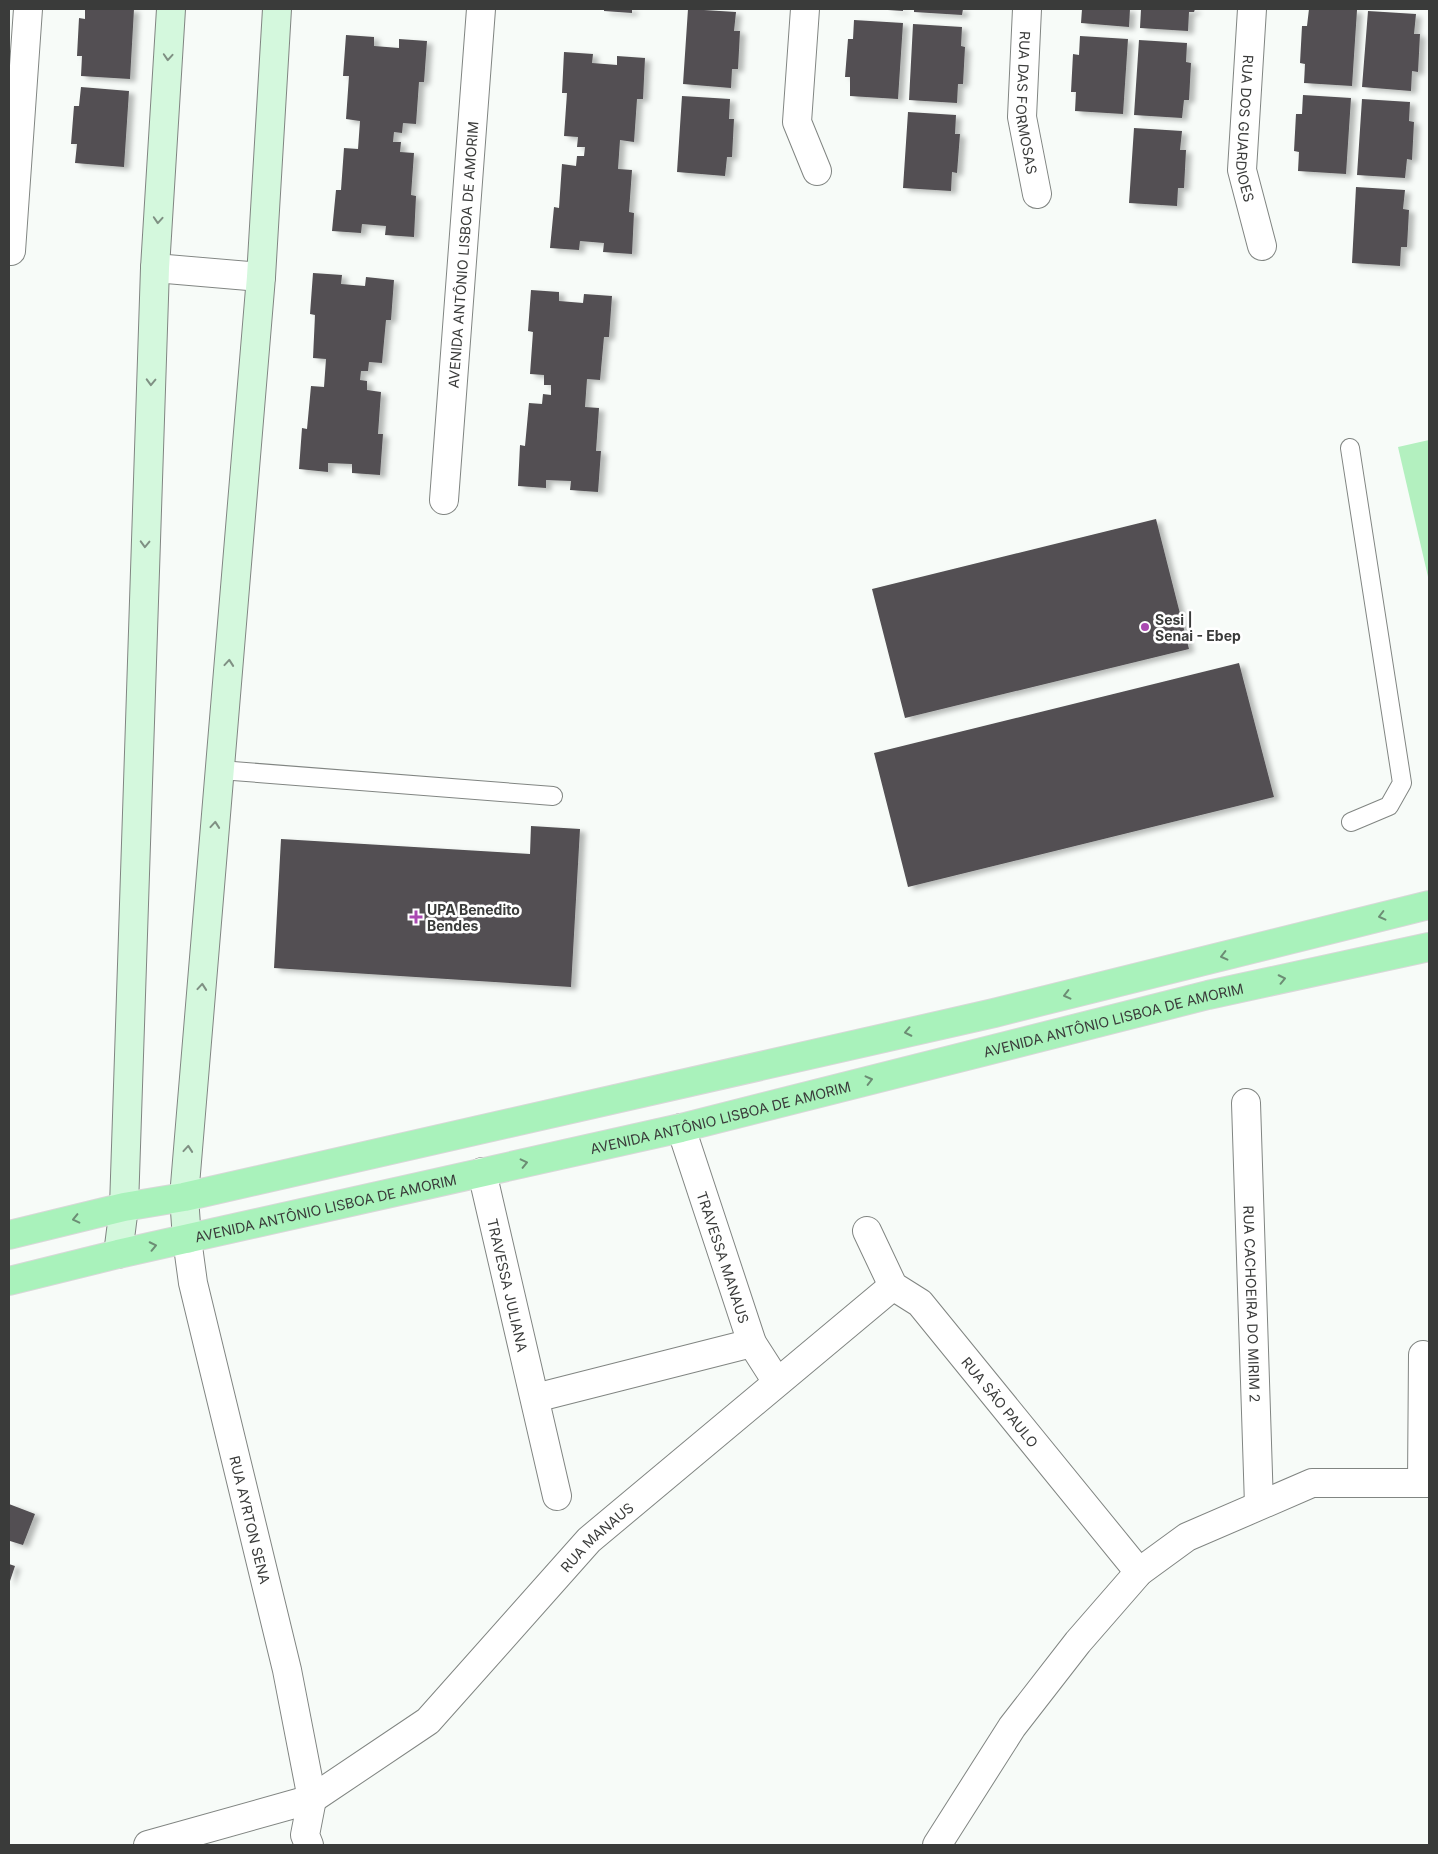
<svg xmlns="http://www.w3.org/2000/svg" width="1438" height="1854" viewBox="0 0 1438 1854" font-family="Inter,sans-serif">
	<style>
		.garden { fill: #b3f0bf }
		.building { fill: #524f52; filter: url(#shadow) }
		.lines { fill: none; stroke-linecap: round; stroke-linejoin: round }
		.lane-casing { stroke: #818582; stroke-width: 20 }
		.street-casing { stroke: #818582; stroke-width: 30 }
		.secondary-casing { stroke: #818582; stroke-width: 30 }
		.primary-casing { stroke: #d8d8d8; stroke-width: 30 }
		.lane { stroke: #fff; stroke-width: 18 }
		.street { stroke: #fff; stroke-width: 28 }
		.secondary { stroke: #d4f8dd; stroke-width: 28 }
		.primary { stroke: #a9f2bb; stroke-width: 28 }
		.oneway { stroke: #7f9083 }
		.oneway2 { stroke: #6c8d74 }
		.poi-dot { fill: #aa49b1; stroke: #fff; stroke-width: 2 }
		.labels { text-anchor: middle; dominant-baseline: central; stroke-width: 5; stroke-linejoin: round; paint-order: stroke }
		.street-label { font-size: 14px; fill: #3a3b3a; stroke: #fff }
		.poi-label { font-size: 14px; font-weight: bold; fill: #3a3b3a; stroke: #fff; text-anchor: start }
	</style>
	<defs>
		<filter id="shadow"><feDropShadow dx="5.5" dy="3" stdDeviation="2.5" flood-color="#0004"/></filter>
	</defs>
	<rect width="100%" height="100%" fill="#f7fbf8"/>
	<path class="garden" d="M 1429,440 L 1429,581 L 1398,447 Z"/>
	<path class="building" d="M 85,9 L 134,9 L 130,79 L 81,76 L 82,56 L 77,56 L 79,18 L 85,19 Z
		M 604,9 L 632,9 L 632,13 L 604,11 Z
		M 688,9 L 736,12 L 734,31 L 740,31 L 738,69 L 732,69 L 731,88 L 683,84 Z
		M 888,9 L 903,9 L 903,11 L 888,10 Z
		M 914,9 L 963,9 L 962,15 L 914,12 Z
		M 1082,9 L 1130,9 L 1129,27 L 1081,23 Z
		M 1141,9 L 1195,9 L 1194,12 L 1189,12 L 1188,31 L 1140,28 Z
		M 1309,9 L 1357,10 L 1352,86 L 1304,83 L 1305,64 L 1300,63 L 1302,26 L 1307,26 Z
		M 1368,11 L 1416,14 L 1414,34 L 1420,34 L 1418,72 L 1412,71 L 1411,91 L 1362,87 Z
		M 854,20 L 903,23 L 898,99 L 850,96 L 850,77 L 845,77 L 848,39 L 853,39 Z
		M 913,24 L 962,27 L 961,46 L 965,47 L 963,84 L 958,84 L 957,103 L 909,100 Z
		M 346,35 L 374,37 L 374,46 L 399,48 L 399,39 L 427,41 L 424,82 L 419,82 L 416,124 L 403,123 L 402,133 L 394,132 L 393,142 L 401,142 L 400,152 L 414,153 L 411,195 L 416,196 L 414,237 L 385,235 L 386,226 L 362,224 L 361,233 L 332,231 L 336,190 L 341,190 L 344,148 L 358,149 L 360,121 L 346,119 L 349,76 L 343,76 Z
		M 1080,36 L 1128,39 L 1123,114 L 1075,111 L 1076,92 L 1071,92 L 1073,54 L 1079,55 Z
		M 1139,40 L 1187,43 L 1186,62 L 1191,63 L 1189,100 L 1184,100 L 1182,118 L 1134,115 Z
		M 564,52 L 593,54 L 592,63 L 617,65 L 617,56 L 645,58 L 643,99 L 637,99 L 634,142 L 620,140 L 618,169 L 632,170 L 629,212 L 634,213 L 632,254 L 603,252 L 604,243 L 580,241 L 579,250 L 550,248 L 554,207 L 559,208 L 562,164 L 576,166 L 577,156 L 584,156 L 585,147 L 577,147 L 578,137 L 564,136 L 567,93 L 562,93 Z
		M 81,87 L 129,91 L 124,167 L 75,163 L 77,144 L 71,144 L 74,106 L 79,106 Z
		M 1303,95 L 1351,98 L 1346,174 L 1298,171 L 1299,152 L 1294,151 L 1296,114 L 1302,114 Z
		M 682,96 L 730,99 L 729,119 L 734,119 L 732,157 L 727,157 L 725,176 L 677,172 Z
		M 1362,99 L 1410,102 L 1409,121 L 1414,122 L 1412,160 L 1407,159 L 1405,178 L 1357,175 Z
		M 908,112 L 956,115 L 955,134 L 960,134 L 957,173 L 952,172 L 951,191 L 903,188 Z
		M 1134,128 L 1182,131 L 1180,150 L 1186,150 L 1184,188 L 1178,188 L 1177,206 L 1129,203 Z
		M 1356,187 L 1405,190 L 1403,209 L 1409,210 L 1407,247 L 1401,247 L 1400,266 L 1352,263 Z
		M 313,273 L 342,275 L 341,284 L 365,286 L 366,277 L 394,280 L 391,320 L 386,320 L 382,363 L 369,362 L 368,371 L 361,371 L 360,380 L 367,381 L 367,390 L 381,392 L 378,434 L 383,434 L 380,475 L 352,473 L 352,464 L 328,463 L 328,472 L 299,469 L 302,428 L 307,429 L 311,386 L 324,387 L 326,359 L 313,358 L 315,315 L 310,314 Z
		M 531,290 L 559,292 L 559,301 L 583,303 L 584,294 L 612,296 L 609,337 L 604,337 L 600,380 L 587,379 L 585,407 L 599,408 L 596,451 L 601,451 L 598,492 L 570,490 L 571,481 L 546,480 L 546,488 L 518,486 L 520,445 L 525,446 L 529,403 L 542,404 L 543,394 L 551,395 L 551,385 L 544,385 L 544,375 L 530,374 L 533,332 L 528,331 Z
		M 1156,519 L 1189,649 L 905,718 L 872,589 Z
		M 1239,663 L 1274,797 L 908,887 L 874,753 Z
		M 531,826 L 580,829 L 571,987 L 274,968 L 281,839 L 530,854 Z
		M 9,1504 L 35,1514 L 23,1545 L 10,1541 L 9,1545 Z
		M 9,1564 L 15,1566 L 9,1584 Z"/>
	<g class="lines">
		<defs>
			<path id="lane" d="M 1350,448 L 1402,783 L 1389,806 L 1351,822
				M 220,770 L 553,796"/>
			<g id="street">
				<path d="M 805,9 L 797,122 L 817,171"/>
				<path id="s1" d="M 1027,9 L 1022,117 L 1037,194"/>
				<path id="s2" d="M 1252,9 L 1242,170 L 1262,246"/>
				<path d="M 11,251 L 28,9"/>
				<path d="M 155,268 L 261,277"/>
				<path id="s3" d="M 444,500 L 481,9"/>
				<path id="s4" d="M 1246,1103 L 1259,1505"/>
				<path id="s5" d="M 681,1128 L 752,1343 L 777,1382"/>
				<path id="s6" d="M 482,1172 L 557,1496"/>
				<path id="s7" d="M 867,1231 L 893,1286 L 920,1303 L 1139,1572"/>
				<path id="s8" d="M 187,1239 L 193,1283 L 287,1670 L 312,1799 L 305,1835 L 309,1845"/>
				<path d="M 535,1398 L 752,1343"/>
				<path d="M 1422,1482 L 1423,1355"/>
				<path id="s9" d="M 148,1845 L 312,1799 L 428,1721 L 589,1540 L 893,1286"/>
				<path d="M 937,1845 L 1012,1727 L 1078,1642 L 1139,1572 L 1187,1537 L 1312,1483 L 1429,1483"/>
			</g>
			<path id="secondary" d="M 187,1239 L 184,1197 L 261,277 L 277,9
				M 118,1254 L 124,1207 L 155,268 L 171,9"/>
			<g id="primary">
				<path d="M 9,1235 L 124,1207 L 184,1197 L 994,1013 L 1429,905"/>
				<path id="s10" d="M 9,1281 L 118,1254 L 681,1128 L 1208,995 L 1429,947"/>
			</g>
		</defs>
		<use href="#lane" class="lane-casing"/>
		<use href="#street" class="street-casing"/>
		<use href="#secondary" class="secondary-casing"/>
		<use href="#primary" class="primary-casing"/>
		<use href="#lane" class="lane"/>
		<use href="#street" class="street"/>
		<use href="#secondary" class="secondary"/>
		<use href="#primary" class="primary"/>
	</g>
	<defs><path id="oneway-chevron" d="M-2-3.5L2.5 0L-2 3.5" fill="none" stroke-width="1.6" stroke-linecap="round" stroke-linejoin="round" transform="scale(1.25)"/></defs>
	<g class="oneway">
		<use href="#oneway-chevron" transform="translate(168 57) rotate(94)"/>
		<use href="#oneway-chevron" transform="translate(158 220) rotate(94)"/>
		<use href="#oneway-chevron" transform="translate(151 382) rotate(92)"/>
		<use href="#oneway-chevron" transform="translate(145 544) rotate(92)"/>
		<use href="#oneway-chevron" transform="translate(229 663) rotate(-85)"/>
		<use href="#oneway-chevron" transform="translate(215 825) rotate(-85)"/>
		<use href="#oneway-chevron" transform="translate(202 987) rotate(-85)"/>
		<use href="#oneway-chevron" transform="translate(188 1149) rotate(-85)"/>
	</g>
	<g class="oneway2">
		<use href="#oneway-chevron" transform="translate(1382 916) rotate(166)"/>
		<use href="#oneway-chevron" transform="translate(1224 956) rotate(166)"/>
		<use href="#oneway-chevron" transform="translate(1282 979) rotate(-12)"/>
		<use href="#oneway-chevron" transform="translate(1067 995) rotate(166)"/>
		<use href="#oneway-chevron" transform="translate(908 1032) rotate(168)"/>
		<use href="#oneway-chevron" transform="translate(869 1080) rotate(-14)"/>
		<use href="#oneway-chevron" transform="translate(524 1163) rotate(-13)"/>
		<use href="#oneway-chevron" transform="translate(76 1219) rotate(167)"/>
		<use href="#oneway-chevron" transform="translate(153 1246) rotate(-12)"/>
	</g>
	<g class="poi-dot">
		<circle cx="1145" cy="627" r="5"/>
		<path d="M413.5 909.5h5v5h5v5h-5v5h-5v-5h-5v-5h5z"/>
	</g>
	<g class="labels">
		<g class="street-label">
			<text stroke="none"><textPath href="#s1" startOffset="94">RUA DAS FORMOSAS</textPath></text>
			<text stroke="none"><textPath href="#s2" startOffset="120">RUA DOS GUARDIOES</textPath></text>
			<text stroke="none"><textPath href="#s3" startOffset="246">AVENIDA ANTÔNIO LISBOA DE AMORIM</textPath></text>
			<text stroke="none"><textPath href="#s10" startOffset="1135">AVENIDA ANTÔNIO LISBOA DE AMORIM</textPath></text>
			<text stroke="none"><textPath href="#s10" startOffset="730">AVENIDA ANTÔNIO LISBOA DE AMORIM</textPath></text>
			<text stroke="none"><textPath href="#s10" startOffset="325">AVENIDA ANTÔNIO LISBOA DE AMORIM</textPath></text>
			<text stroke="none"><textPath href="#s5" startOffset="136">TRAVESSA MANAUS</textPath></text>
			<text stroke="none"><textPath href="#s6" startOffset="116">TRAVESSA JULIANA</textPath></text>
			<text stroke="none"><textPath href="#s4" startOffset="201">RUA CACHOEIRA DO MIRIM 2</textPath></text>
			<text stroke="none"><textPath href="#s7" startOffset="220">RUA SÃO PAULO</textPath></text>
			<text stroke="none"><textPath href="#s8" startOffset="288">RUA AYRTON SENA</textPath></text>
			<text stroke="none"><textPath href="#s9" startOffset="560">RUA MANAUS</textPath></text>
		</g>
		<g class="poi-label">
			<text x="1155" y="619">Sesi |<tspan x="1155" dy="16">Senai - Ebep</tspan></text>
			<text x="427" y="909">UPA Benedito<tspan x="427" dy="16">Bendes</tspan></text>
		</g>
	</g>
	<rect width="1438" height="1854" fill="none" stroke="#3a3b3a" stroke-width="20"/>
</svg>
